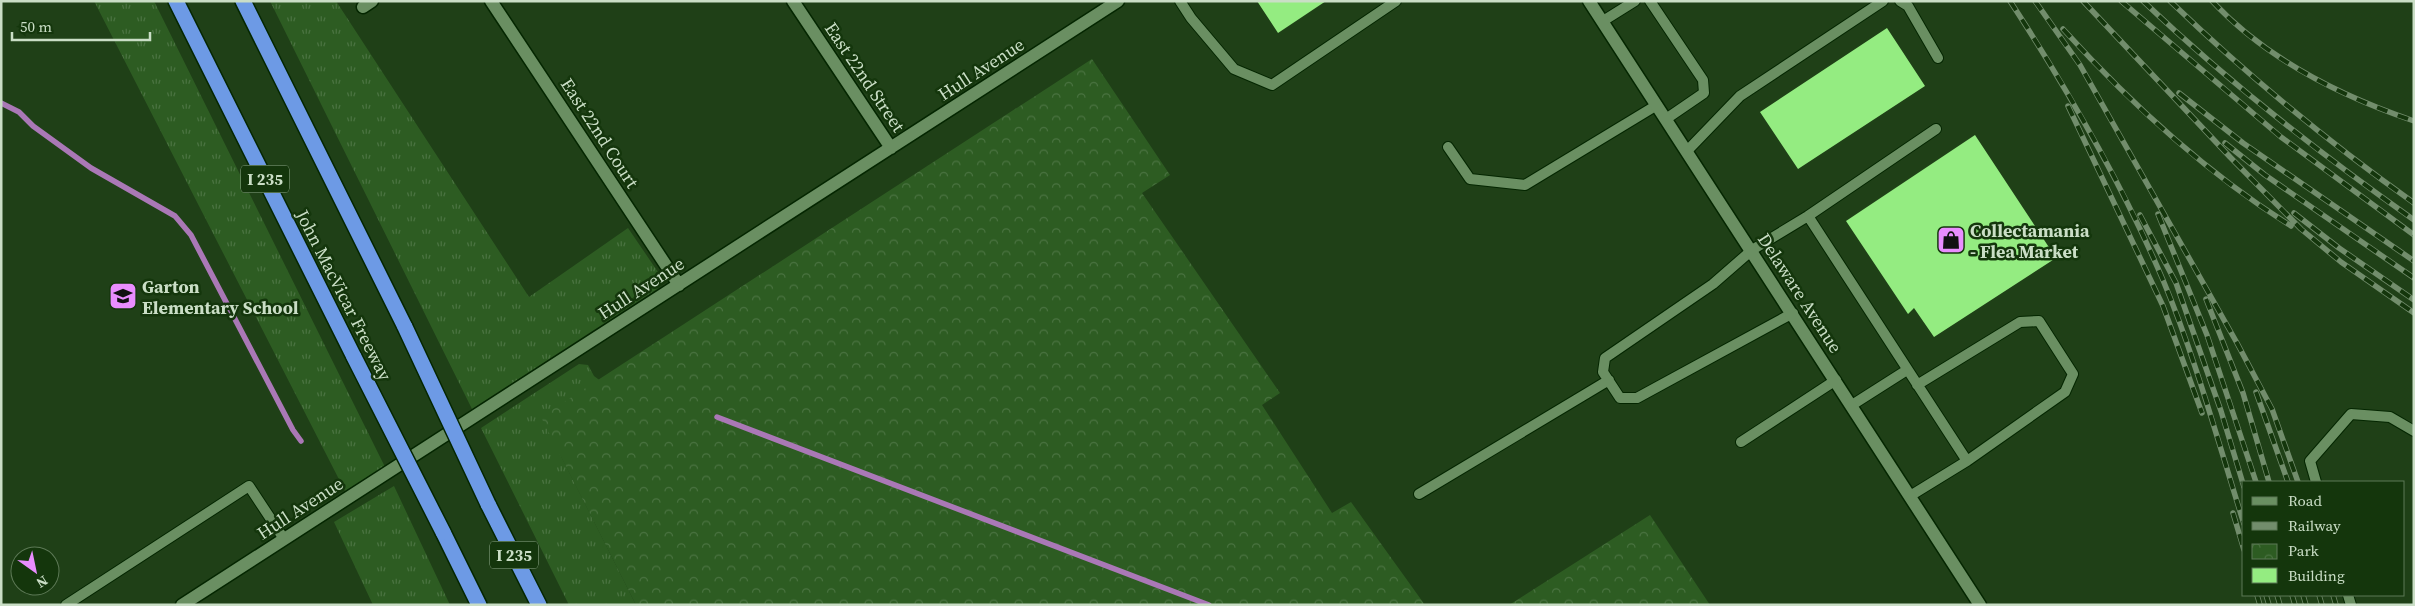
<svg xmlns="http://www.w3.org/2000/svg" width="2415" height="606" viewBox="0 0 2415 606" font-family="'Source Serif 4',serif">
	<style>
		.grass { fill: url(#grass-tufts) }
		.park { fill: url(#park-crowns) }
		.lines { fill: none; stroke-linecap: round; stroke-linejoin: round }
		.stream { stroke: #aa78b6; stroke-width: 5.5 }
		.building { fill: #94ec81 }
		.lane-casing { stroke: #042600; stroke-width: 12 }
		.street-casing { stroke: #042600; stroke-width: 15 }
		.secondary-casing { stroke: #042600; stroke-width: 15 }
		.highway-casing { stroke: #042600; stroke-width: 18 }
		.lane { stroke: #6a8f62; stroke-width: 10 }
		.street { stroke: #6a8f62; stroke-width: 12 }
		.secondary { stroke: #6a8f62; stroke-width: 12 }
		.highway { stroke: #6d9ae5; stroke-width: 15 }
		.rail-casing { stroke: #728d6c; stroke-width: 5.5 }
		.rail { stroke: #14360c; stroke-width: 4; stroke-dasharray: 11; stroke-linecap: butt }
		.highway-bridge-casing { stroke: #042600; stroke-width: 18; stroke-linecap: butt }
		.highway-bridge { stroke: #6d9ae5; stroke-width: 15 }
		.labels { text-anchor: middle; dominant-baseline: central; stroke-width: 5; stroke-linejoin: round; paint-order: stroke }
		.shield { fill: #14360c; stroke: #93ac8e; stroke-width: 1 }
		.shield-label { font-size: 16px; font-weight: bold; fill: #cadec6 }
		.street-label { font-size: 18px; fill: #cadec6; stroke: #14360c }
		.poi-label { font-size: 18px; font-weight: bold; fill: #cadec6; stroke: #14360c; text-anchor: start }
	</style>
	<defs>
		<pattern id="grass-tufts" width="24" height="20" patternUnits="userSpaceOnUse" patternTransform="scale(1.25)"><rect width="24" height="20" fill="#2d5c22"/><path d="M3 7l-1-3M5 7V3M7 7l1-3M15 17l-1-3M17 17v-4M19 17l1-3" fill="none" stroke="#4a7341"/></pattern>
		<pattern id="park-crowns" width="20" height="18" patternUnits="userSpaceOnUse" patternTransform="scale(1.25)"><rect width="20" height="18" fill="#2d5c22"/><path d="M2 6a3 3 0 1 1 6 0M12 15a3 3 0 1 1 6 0" fill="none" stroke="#4a7341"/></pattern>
	</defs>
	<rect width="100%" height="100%" fill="#1f4017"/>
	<path class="grass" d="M 94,1 L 154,1 L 385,467 L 345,491 Z
		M 270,1 L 336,1 L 529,297 L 628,228 L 660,275 L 661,283 L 657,289 L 472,409 Z
		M 579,364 L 588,365 L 594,376 L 622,397 L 560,454 L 636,605 L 569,605 L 481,428 Z
		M 394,486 L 450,605 L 373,605 L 334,522 Z"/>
	<path class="park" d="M 1092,59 L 1170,175 L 1142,193 L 1280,393 L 1262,405 L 1332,513 L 1351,502 L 1425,605 L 636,605 L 541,417 Z
		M 1650,515 L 1710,605 L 1509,605 Z"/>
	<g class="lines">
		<path class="stream" d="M 1,103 L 19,112 L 33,126 L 91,168 L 175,216 L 191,235 L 293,430 L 301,441
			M 717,417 L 1209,605"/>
	</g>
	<path class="building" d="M 1257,1 L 1326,1 L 1278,33 Z
		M 1887,28 L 1925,86 L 1798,169 L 1760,112 Z
		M 1975,135 L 2056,258 L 1934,337 L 1914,308 L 1908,314 L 1846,221 Z"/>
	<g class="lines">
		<defs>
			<path id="lane" d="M 1180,1 L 1191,18 L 1234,69 L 1272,85 L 1396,1
				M 1650,1 L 1703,80 L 1704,93 L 1666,119
				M 1900,1 L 1908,6 L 1938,58
				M 1603,21 L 1635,1
				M 1448,147 L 1470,179 L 1525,185 L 1657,105
				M 1687,151 L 1740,96 L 1883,1
				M 1808,216 L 1936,129
				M 1793,313 L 1637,398 L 1620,398 L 1603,372 L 1605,358 L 1713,284 L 1752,250 L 1808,216 L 1967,461 L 1910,496
				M 1917,385 L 2020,322 L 2039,321 L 2073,374 L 2065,392 L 1967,461
				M 1852,405 L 1907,370
				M 1741,442 L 1836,380
				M 2316,482 L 2310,461 L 2351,414 L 2390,417 L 2414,431
				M 1419,494 L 1609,380
				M 2348,595 L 2351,605
				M 66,605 L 249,486 L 284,539"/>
			<path id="street" d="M 491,1 L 679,285
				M 793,1 L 891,148
				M 363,7 L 372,1
				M 182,605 L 1118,1"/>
			<path id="secondary" d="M 1589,1 L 1980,605"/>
			<path id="highway" d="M 176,1 L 354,357
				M 243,1 L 405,327
				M 488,504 L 539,605
				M 443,532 L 479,605"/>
		</defs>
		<use href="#lane" class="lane-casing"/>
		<use href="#street" class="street-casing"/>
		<use href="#secondary" class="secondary-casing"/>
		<use href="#highway" class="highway-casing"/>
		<use href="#lane" class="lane"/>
		<use href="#street" class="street"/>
		<use href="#secondary" class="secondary"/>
		<use href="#highway" class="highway"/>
		<defs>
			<path id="rail" d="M 2010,1 C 2068,90 2121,181 2163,280 C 2196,359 2218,442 2244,524
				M 2035,1 L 2080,65 L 2237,343 L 2272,409 L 2298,482
				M 2083,1 L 2230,157 L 2301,229 L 2341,262 L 2414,313
				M 2121,1 L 2281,137 L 2414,235
				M 2143,1 C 2227,81 2319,153 2414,220
				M 2170,1 C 2246,74 2328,142 2414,203
				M 2212,1 C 2266,59 2340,96 2414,121
				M 2063,29 C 2131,104 2205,172 2291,226
				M 2179,93 L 2243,143 L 2414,261
				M 2068,106 L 2163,306 L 2202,413
				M 2225,143 L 2265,175 L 2414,278
				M 2294,213 L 2339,248 L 2414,300
				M 2158,214 L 2207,335 L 2256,482
				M 2140,215 L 2176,283 L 2221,411 L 2244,487
				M 2206,299 L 2243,393 L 2269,482
				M 2256,392 L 2288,482
				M 2233,513 L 2244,550
				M 2257,595 L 2260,605
				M 2266,595 L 2269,605
				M 2277,595 L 2280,605
				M 2292,595 L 2295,605
				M 2303,595 L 2306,605
				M 2319,595 L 2322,605
				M 2333,595 L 2336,605"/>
		</defs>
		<use href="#rail" class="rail-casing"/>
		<use href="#rail" class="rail"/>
		<defs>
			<path id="highway-bridge" d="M 405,327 L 488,504
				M 354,357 L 443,532"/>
		</defs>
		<use href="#highway-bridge" class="highway-bridge-casing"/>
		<use href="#highway-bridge" class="highway-bridge"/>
	</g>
	<defs>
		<symbol id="shop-square" viewBox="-11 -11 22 22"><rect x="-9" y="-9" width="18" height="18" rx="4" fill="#e98dfe" stroke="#14360c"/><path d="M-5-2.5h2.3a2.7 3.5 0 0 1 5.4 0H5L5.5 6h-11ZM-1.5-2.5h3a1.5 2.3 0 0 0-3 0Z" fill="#111"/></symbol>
		<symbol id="school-square" viewBox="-11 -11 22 22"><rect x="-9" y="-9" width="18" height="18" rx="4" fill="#e98dfe" stroke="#14360c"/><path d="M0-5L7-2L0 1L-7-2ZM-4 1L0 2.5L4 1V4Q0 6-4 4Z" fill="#111"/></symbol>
	</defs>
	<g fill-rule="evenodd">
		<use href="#shop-square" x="1935" y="224" width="32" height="32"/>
		<use href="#school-square" x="107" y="280" width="32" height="32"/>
	</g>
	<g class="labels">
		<g class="shield">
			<rect x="241" y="165.5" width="48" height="27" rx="4"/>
			<rect x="490" y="541.5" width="48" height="27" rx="4"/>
		</g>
		<g class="shield-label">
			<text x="265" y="179">I 235</text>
			<text x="514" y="555">I 235</text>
		</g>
		<g class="street-label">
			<text transform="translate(981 69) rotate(-33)">Hull Avenue</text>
			<text transform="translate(865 77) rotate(56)">East 22nd Street</text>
			<text transform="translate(600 133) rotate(57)">East 22nd Court</text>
			<text transform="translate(641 288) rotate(-33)">Hull Avenue</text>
			<text transform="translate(1800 293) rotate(57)">Delaware Avenue</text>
			<text transform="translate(344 295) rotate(63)">John MacVicar Freeway</text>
			<text transform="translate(300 508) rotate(-33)">Hull Avenue</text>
		</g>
		<g class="poi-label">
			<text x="1970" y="230">Collectamania<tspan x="1970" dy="21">- Flea Market</tspan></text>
			<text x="142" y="286">Garton<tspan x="142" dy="21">Elementary School</tspan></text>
		</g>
	</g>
	<rect width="2415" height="606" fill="none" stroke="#cadec6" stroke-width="5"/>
	<rect x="2242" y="481" width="162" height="115" fill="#14360c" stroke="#5d7956"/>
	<rect x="2252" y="497" width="25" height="8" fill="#6a8f62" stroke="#5d7956"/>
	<text x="2288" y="506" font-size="15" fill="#cadec6">Road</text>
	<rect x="2252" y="522" width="25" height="8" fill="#728d6c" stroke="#5d7956"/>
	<text x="2288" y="531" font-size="15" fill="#cadec6">Railway</text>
	<rect x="2252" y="544" width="25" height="15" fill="url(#park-crowns)" stroke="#5d7956"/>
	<text x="2288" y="556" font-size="15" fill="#cadec6">Park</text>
	<rect x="2252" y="568" width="25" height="15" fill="#94ec81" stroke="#5d7956"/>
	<text x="2288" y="581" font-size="15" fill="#cadec6">Building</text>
	<g transform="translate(35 571) rotate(147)"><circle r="24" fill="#14360c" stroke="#5d7956"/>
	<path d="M0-4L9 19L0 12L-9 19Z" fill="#e98dfe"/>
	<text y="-8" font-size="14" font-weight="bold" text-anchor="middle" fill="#cadec6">N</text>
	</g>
	<path d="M12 32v8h138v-8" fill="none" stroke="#cadec6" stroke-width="2.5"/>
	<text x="20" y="32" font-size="15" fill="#cadec6" stroke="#14360c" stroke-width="4" paint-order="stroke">50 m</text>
</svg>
